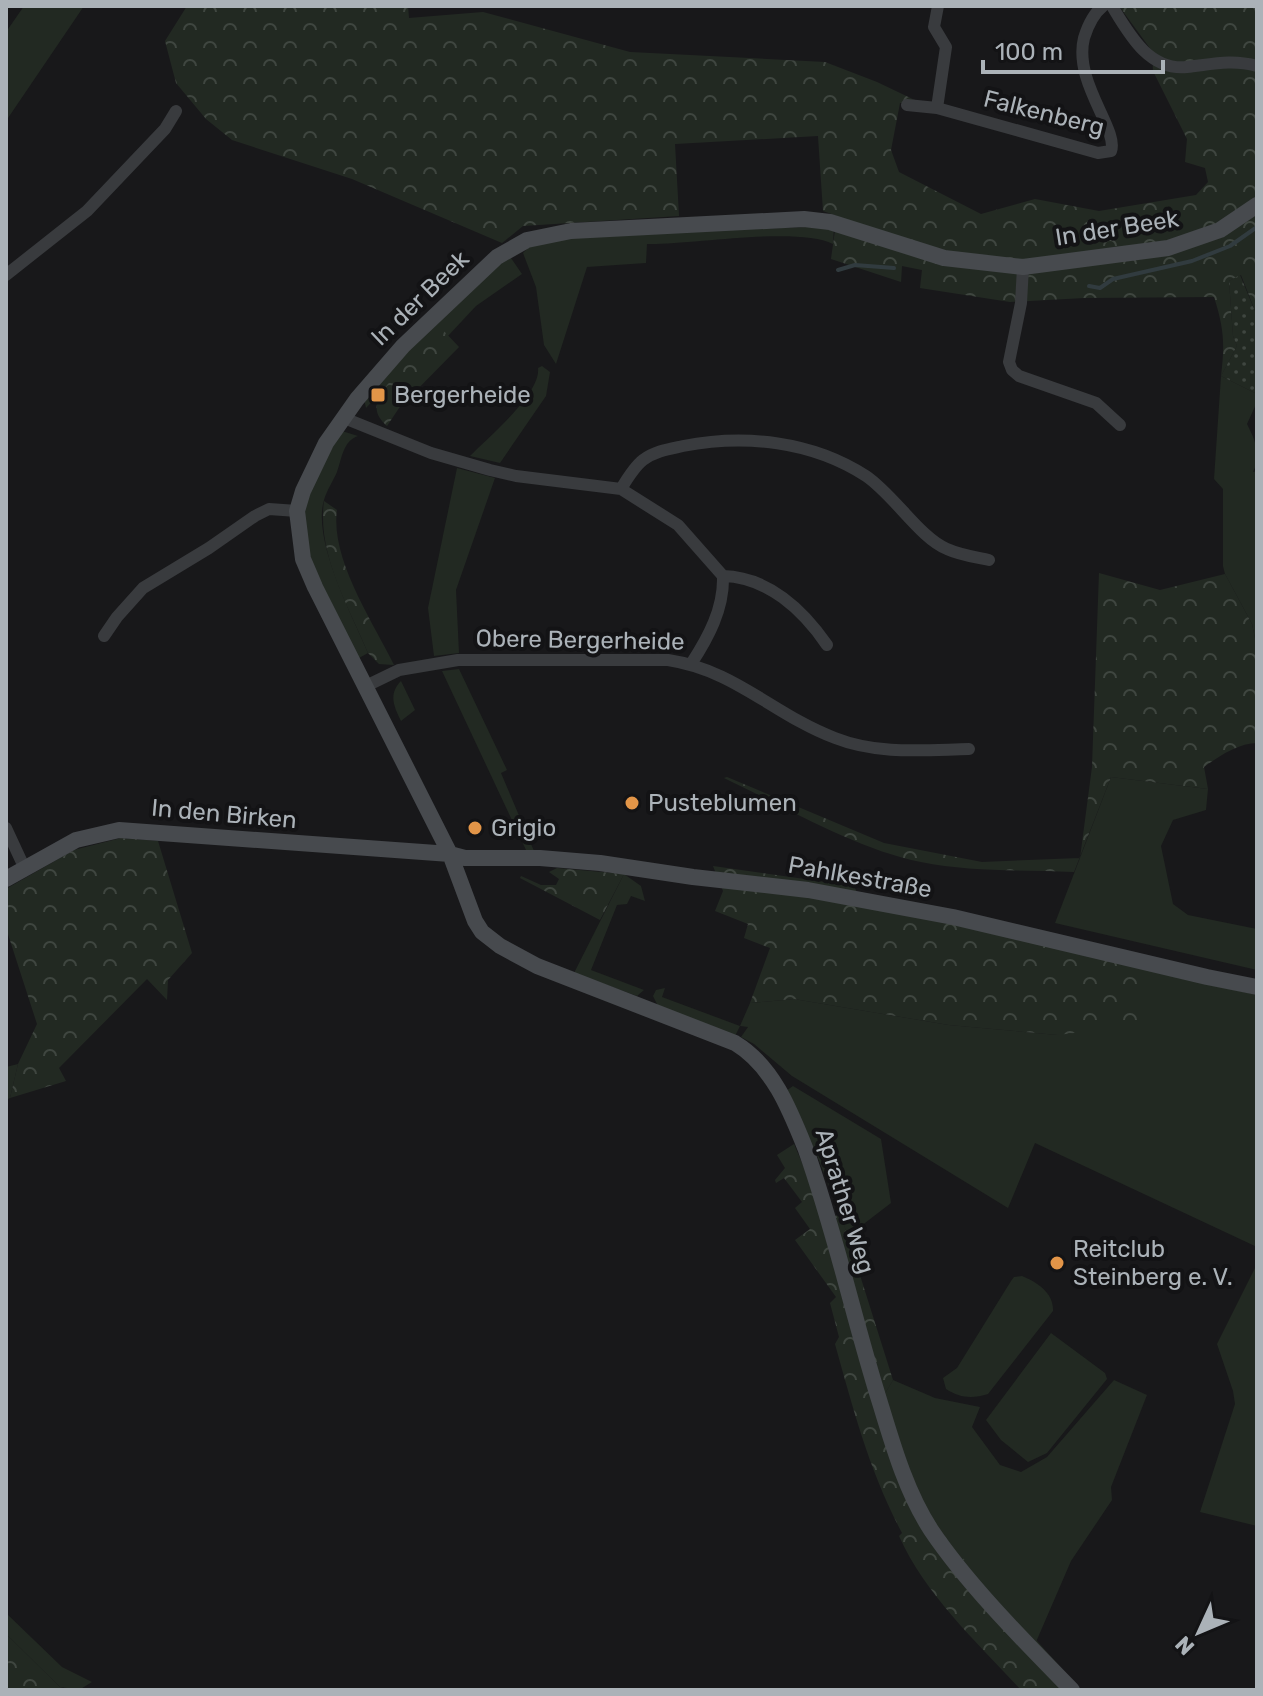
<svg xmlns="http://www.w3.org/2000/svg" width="1263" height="1696" viewBox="0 0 1263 1696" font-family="Rubik,sans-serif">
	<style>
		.grass { fill: #222922 }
		.forest { fill: url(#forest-crowns) }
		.park { fill: url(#park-dots) }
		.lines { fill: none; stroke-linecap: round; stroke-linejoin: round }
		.stream { stroke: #313b3f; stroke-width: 4 }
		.street { stroke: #393b3e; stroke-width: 12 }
		.secondary { stroke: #474a4e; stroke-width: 16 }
		.poi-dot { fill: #e29548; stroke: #131315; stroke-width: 3 }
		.labels { text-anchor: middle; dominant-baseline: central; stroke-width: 8; stroke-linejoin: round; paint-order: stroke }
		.street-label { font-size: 24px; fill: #abb2b8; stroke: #131315 }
		.poi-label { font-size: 24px; fill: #abb2b8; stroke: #131315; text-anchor: start }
	</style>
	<defs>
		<pattern id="forest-crowns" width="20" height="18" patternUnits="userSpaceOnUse" patternTransform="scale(2)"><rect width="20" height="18" fill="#222922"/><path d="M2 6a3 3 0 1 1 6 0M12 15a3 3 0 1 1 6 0" fill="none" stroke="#3f4640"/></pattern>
		<pattern id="park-dots" width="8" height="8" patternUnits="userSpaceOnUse" patternTransform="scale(2)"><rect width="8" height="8" fill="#222922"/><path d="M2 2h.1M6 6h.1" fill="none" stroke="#3f4640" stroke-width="1.8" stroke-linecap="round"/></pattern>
	</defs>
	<rect width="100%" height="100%" fill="#18181a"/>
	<path class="grass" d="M 24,6 L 84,6 L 6,121 L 6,32 Z
		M 834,226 L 833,244 C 797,226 692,245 647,244 L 646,263 L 587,267 L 556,364 L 544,345 L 536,287 L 523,253 L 531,245 L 588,235 Z
		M 511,258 L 522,274 L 476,306 L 448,336 L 441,329 L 366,408 L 364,399 L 399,359 L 495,267 Z
		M 542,366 L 550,372 L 546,396 L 500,463 L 470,456 C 488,437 541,394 538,368 Z
		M 1221,376 L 1257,394 L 1257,402 L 1247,424 C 1255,440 1262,455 1253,472 L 1257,471 L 1257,648 L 1252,624 L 1225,574 L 1223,566 L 1223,489 L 1214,479 Z
		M 342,431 L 358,436 C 343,441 342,458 337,472 C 333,481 327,490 324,500 C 312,540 352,615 368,653 L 359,658 L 352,650 C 332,606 290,541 309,491 C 316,471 331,451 342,431 Z
		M 457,468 L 495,478 L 456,590 L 459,653 L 434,656 L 428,608 Z
		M 459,669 L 507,770 L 501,773 L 534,851 L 526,850 L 442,671 Z
		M 401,681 L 415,710 L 401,721 C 394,707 388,694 401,681 Z
		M 1111,777 L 1208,789 L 1206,810 L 1173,820 L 1161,846 L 1173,904 L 1188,915 L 1257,929 L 1257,970 L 1055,923 Z
		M 624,874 L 641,886 L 645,901 L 631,896 L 627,904 L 617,905 L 591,970 L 644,990 L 637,996 L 574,973 Z
		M 1149,970 L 1257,995 L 1257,1247 L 1035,1143 L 1008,1208 L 792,1076 L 754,1044 L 741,1037 L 748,1027 L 740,1026 L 735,1036 L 658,1006 L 653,996 L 656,990 L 665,988 L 662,997 L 740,1026 L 750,1003 L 794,999 L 949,1025 L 1058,1035 Z
		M 18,1064 L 10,1098 L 6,1100 L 6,1067 Z
		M 793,1086 L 881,1139 L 891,1203 L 848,1236 L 818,1158 L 786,1091 Z
		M 1257,1264 L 1257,1526 L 1200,1512 L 1235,1404 L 1233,1391 L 1217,1344 Z
		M 1022,1276 C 1037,1282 1054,1293 1053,1311 L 988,1394 C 972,1399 960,1398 946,1389 L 943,1378 L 957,1368 L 1011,1281 L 1014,1277 Z
		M 1051,1333 L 1105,1373 L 1107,1379 L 1047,1453 L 1028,1462 L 1001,1440 L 986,1420 Z
		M 893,1380 L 935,1398 L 980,1407 L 972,1427 L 1000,1465 L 1021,1472 L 1047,1457 L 1114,1380 L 1147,1395 L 1111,1487 L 1112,1500 L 1071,1561 L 1036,1642 C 1003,1604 955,1559 930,1515 C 909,1478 897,1435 884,1395 Z
		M 6,1613 L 62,1667 L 92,1682 L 79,1690 L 60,1687 L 6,1634 Z"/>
	<path class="forest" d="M 187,6 L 408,6 L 409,18 L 483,12 L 630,52 L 825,62 L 877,82 L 921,103 L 900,103 L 891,150 L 899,172 L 981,214 L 1035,199 L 1099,211 L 1196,195 L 1208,182 L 1205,168 L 1185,162 L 1187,139 L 1153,71 L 1152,51 L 1119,6 L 1257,6 L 1257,316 L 1241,275 L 1229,281 L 1233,336 L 1237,346 L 1221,376 C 1225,344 1224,328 1214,297 L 1084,298 L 1010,302 L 920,288 L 922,270 L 902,266 L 901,282 L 831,259 L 837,216 L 823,211 L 818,136 L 675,144 L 679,216 L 523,226 L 502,243 L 352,179 L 232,140 L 206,119 L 176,83 L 165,41 Z
		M 441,328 L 459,347 L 399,408 L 387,426 C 380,420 375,413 377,403 C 381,385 426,342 441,328 Z
		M 324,501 L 337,510 C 330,559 373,622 394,665 L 379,664 L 368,653 C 348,605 317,554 324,501 Z
		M 1099,573 L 1160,590 L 1225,574 L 1252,624 L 1257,648 L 1257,743 C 1239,743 1219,756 1204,767 L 1208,789 L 1111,777 L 1074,872 C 1024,870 971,872 921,862 C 858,850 783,806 724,778 L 727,777 L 884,843 L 982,862 L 1080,858 L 1092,767 Z
		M 121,838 L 158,841 L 192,953 L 168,980 L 167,1000 L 147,979 L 59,1068 L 66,1081 L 10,1098 L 18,1064 L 37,1024 L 6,928 L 6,889 L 74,850 Z
		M 713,866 L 854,886 L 864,907 L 944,919 L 1149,970 L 1136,1025 L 1058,1035 L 949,1025 L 794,999 L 750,1003 L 770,948 L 744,938 L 748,924 L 715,911 L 723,891 Z
		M 557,868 L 624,874 L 600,920 L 520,878 L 521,876 L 541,885 L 556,885 L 559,879 L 549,872 Z
		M 794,1144 L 808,1177 L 821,1218 L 841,1215 L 893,1380 L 884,1395 L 902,1451 L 930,1515 L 952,1546 L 1081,1690 L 1021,1690 C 977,1642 926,1596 899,1536 L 902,1533 C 869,1470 854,1412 835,1344 L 839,1337 L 830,1303 L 836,1297 L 795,1240 L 810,1229 L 795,1208 L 802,1202 L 784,1178 L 776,1183 L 775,1180 L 785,1168 L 777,1155 Z
		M 6,1634 L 60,1687 L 71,1690 L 6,1690 Z"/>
	<path class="park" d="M 1240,275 L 1257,316 L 1257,394 L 1221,376 L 1237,346 L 1233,336 L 1229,281 Z"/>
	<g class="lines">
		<path class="stream" d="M 838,270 L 855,265 L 894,268
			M 1089,286 L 1100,288 L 1113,279 L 1192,261 L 1230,246 L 1257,227"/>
		<path class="street" d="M 1112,6 C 1129,34 1149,71 1187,67 C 1213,64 1232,59 1257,66
			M 907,105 L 937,108 L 1098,153 L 1111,151 C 1119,130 1073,82 1084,38 C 1088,25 1093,14 1103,6
			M 937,108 L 946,47 L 934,27 L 938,6
			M 1023,267 L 1021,303 L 1009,362 L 1012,370 L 1019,376 L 1096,403 L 1120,425
			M 6,275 L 87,211 L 165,129 L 176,111
			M 344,418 L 431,453 L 490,470 L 516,476 L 621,489 L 678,525 L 723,576 C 724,609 708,638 691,664
			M 621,489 C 627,479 634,467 643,460 C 655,451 669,449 683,446 C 745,434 812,441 866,476 C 894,495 920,538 947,549 C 960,555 975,557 989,560
			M 723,576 C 768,577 803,610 827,645
			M 104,636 L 117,617 L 143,588 L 209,548 L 255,516 L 269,509 L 297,511
			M 366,686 L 399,670 L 458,660 L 668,660 C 735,670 774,715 835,738 C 878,755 924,750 969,749
			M 6,828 L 25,869"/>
		<path class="secondary" d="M 6,879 L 76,840 L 119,830 L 450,854 L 465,858 L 540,858 L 600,863 L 693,877 L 808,890 L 953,917 L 1207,977 L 1257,987
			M 1072,1690 C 1025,1642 968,1585 931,1530 C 907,1493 894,1449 881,1406 C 854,1321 836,1234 806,1150 C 790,1110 773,1066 735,1043 L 537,966 L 500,946 L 482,932 L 475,921 L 450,854 L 315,587 L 303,559 L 297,511 L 303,491 L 326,443 L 357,399 L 403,346 L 497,257 L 527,240 L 571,231 L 804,219 L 830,222 L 944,258 L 1023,267 L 1168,248 L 1220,230 L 1257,205"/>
	</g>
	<g class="poi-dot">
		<rect x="370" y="387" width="16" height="16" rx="4"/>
		<circle cx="632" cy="803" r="8"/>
		<circle cx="475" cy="828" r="8"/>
		<circle cx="1057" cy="1263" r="8"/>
	</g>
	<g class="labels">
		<g class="street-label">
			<text transform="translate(1044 113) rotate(14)">Falkenberg</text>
			<text transform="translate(1117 228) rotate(-9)">In der Beek</text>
			<text transform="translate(420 298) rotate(-44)">In der Beek</text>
			<text transform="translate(580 640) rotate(1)">Obere Bergerheide</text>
			<text transform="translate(224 814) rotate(5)">In den Birken</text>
			<text transform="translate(860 877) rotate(10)">Pahlkestraße</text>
			<text transform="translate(845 1201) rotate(73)">Aprather Weg</text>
		</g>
		<g class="poi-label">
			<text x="394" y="395">Bergerheide</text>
			<text x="648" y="803">Pusteblumen</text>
			<text x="491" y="828">Grigio</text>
			<text x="1073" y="1249">Reitclub<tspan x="1073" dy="28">Steinberg e. V.</tspan></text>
		</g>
	</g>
	<rect width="1263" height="1696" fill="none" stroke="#abb2b8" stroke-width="16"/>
	<g transform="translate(1199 1632) rotate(226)" stroke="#131315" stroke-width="6" paint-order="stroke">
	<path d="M0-6L14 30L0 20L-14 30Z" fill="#abb2b8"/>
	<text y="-12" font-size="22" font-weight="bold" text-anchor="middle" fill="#abb2b8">N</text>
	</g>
	<path d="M983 60v12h180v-12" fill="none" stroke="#abb2b8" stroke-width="4"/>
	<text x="995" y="60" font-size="24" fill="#abb2b8" stroke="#131315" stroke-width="6" paint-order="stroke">100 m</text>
</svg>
